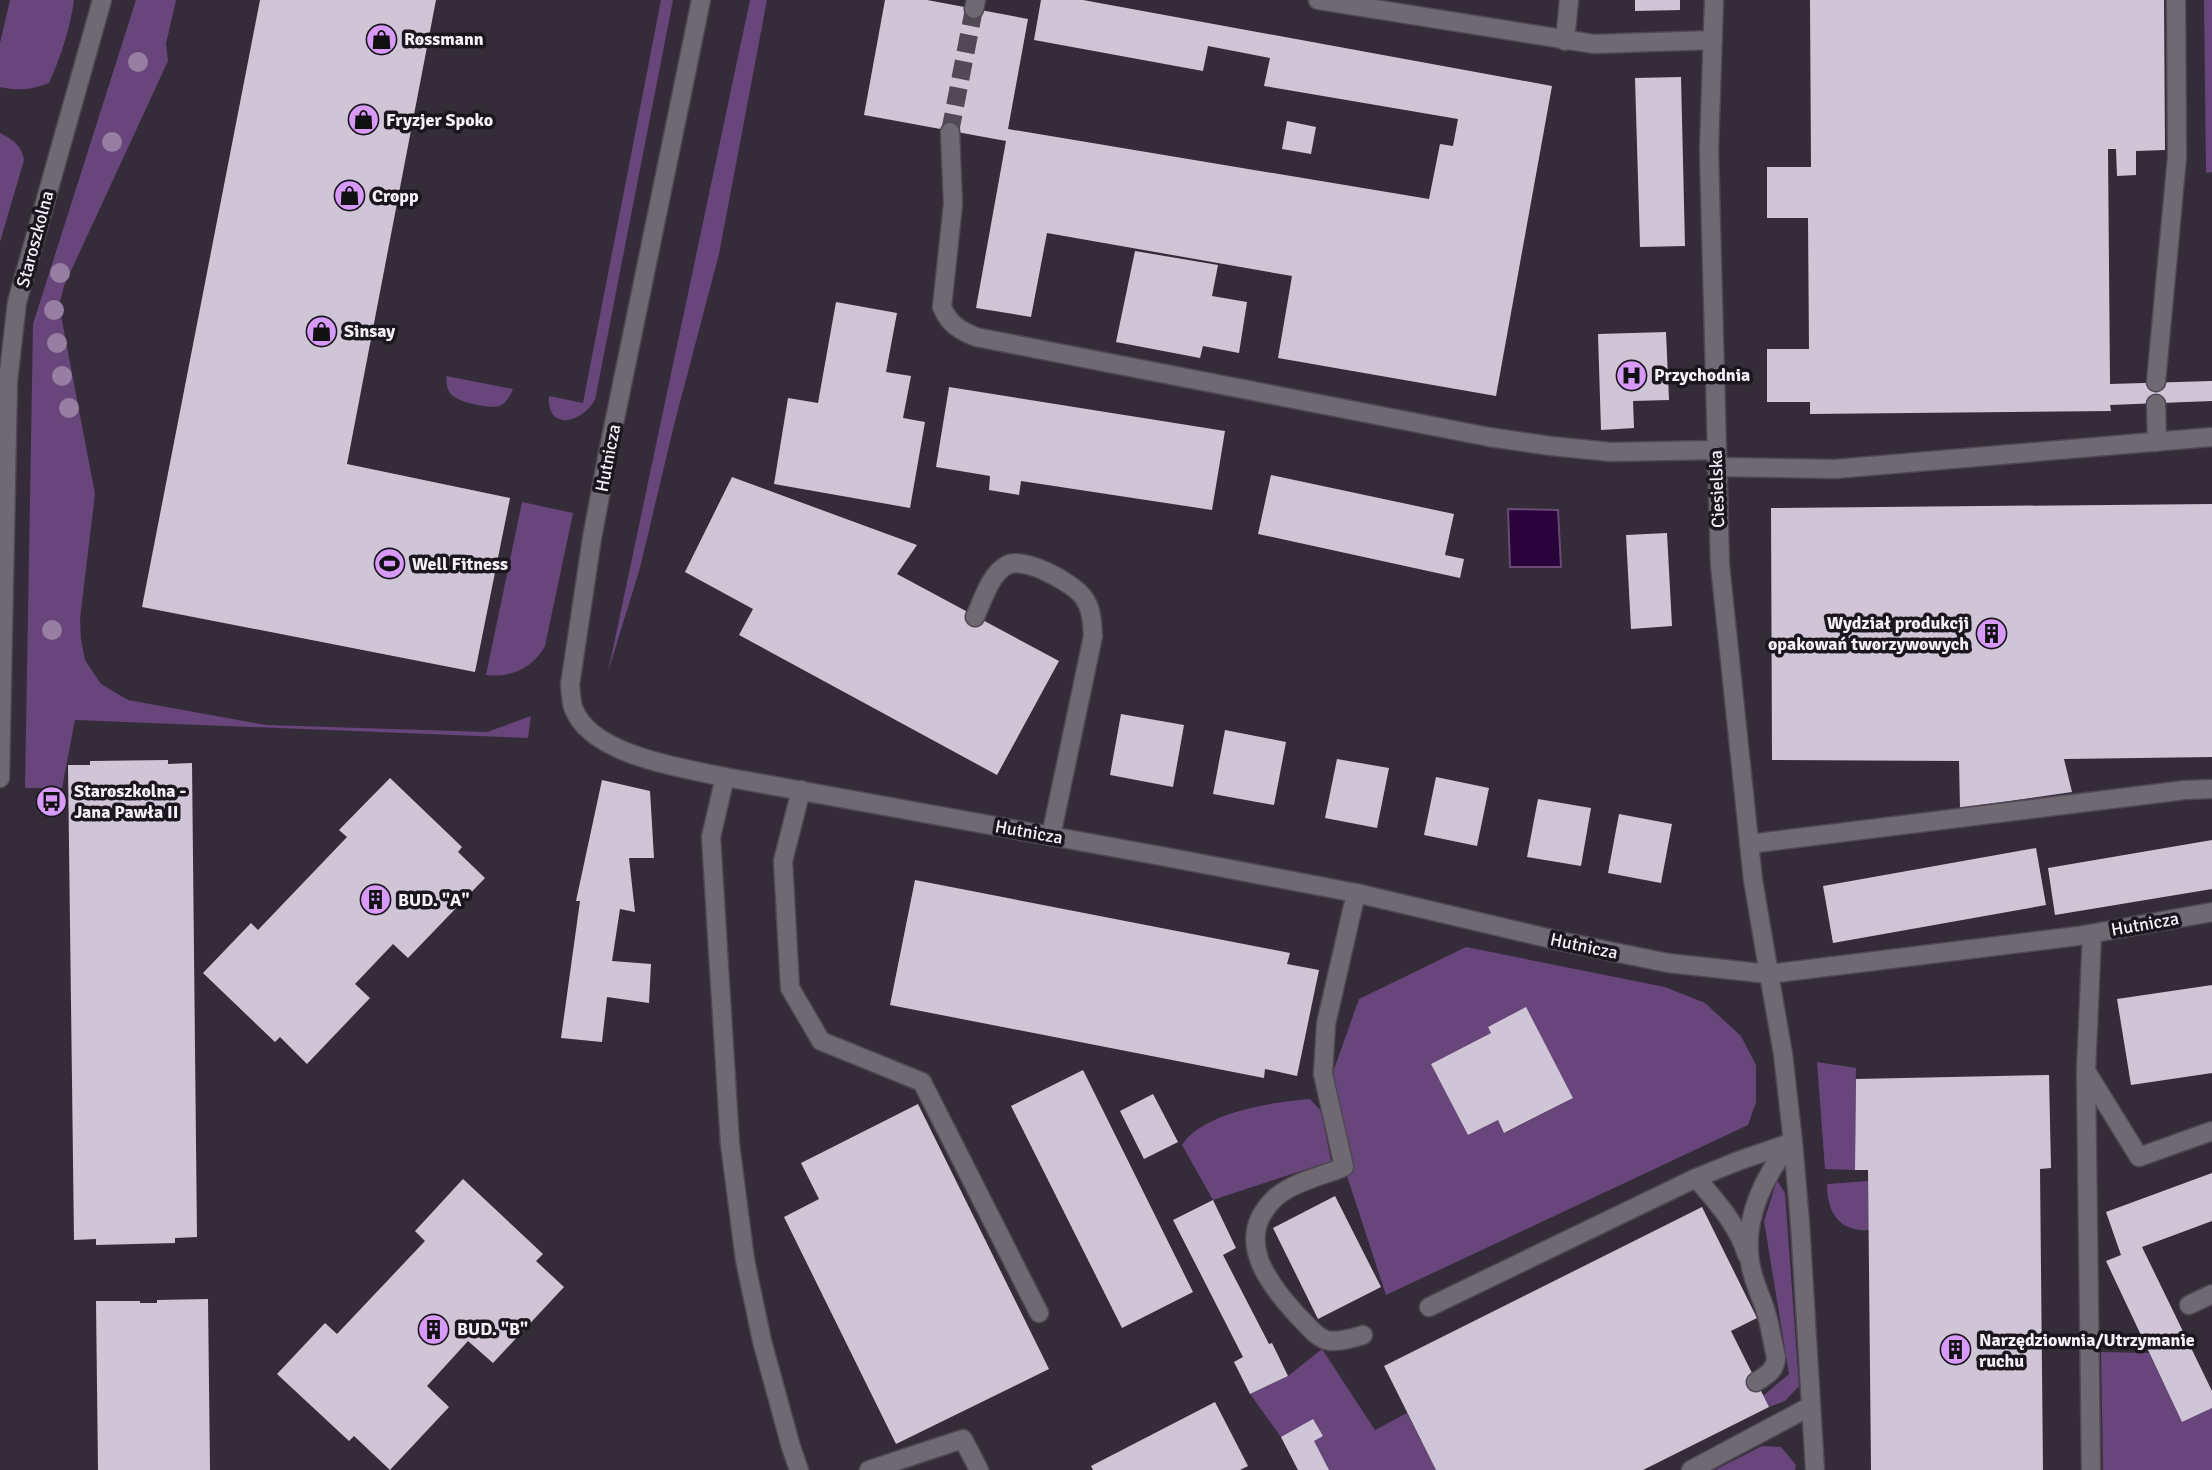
<svg xmlns="http://www.w3.org/2000/svg" width="2212" height="1470" viewBox="0 0 2212 1470" font-family="Signika,sans-serif">
	<style>
		.green { fill: #68457a; fill-rule: evenodd }
		.water { fill: #2b033b; stroke: #684a74; stroke-width: 2 }
		.building { fill: #d0c5d7 }
		.lines { fill: none; stroke-linecap: round; stroke-linejoin: round }
		.street-tunnel { stroke: #524956; stroke-width: 18; stroke-dasharray: 18 9; stroke-linecap: butt }
		.lane-casing { stroke: #504755; stroke-width: 21 }
		.street-casing { stroke: #504755; stroke-width: 21 }
		.lane { stroke: #6f6a72; stroke-width: 18 }
		.street { stroke: #6f6a72; stroke-width: 18 }
		.tree { fill: #967fa2 }
		.labels { text-anchor: middle; dominant-baseline: central; stroke-width: 7; stroke-linejoin: round; paint-order: stroke }
		.poi-label { font-size: 18px; font-weight: bold; fill: #f5eff8; stroke: #1a161d; text-anchor: start }
		.street-label { font-size: 18px; fill: #f5eff8; stroke: #1a161d }
	</style>
	<rect width="100%" height="100%" fill="#352c3a"/>
	<path class="green" d="M 10,0 L 74,0 C 70,29 61,56 49,83 C 31,90 18,91 0,87 L 0,43 Z
		M 136,0 L 176,0 L 166,44 L 168,61 L 64,286 L 59,305 L 95,494 L 80,619 L 81,639 L 85,660 L 101,684 L 128,700 L 266,725 L 487,732 L 531,716 L 528,738 L 75,720 L 62,788 L 25,788 L 33,324 Z
		M 661,0 L 673,0 L 595,400 C 580,425 546,430 549,396 L 583,403 Z
		M 750,0 L 767,0 L 719,254 L 674,425 L 640,568 L 608,672 Z
		M 2204,0 L 2212,0 L 2212,172 L 2206,173 Z
		M 0,133 C 13,140 21,144 24,160 L 0,242 Z
		M 446,376 L 513,389 C 510,396 506,404 499,406 C 488,409 456,402 450,393 C 446,388 447,382 446,376 Z
		M 522,502 L 573,513 L 545,646 C 533,668 511,678 486,675 Z
		M 1466,947 L 1665,987 L 1705,1003 L 1741,1036 L 1756,1065 L 1756,1102 L 1748,1125 L 1386,1295 L 1344,1167 L 1333,1072 L 1359,999 ZM 1526,1008 L 1573,1098 L 1505,1133 L 1498,1120 L 1468,1135 L 1431,1064 L 1491,1033 L 1488,1027 Z
		M 1817,1062 L 1856,1068 L 1855,1170 L 1825,1169 Z
		M 1310,1099 L 1321,1111 L 1331,1161 L 1213,1200 L 1182,1145 C 1203,1112 1273,1102 1310,1099 Z
		M 1777,1180 L 1785,1193 L 1799,1386 L 1785,1401 L 1769,1407 L 1763,1396 L 1789,1374 L 1764,1221 Z
		M 1868,1181 L 1869,1230 C 1838,1232 1827,1211 1827,1184 Z
		M 1322,1349 L 1375,1430 L 1407,1413 L 1436,1470 L 1298,1470 L 1281,1437 L 1250,1394 L 1288,1376 Z
		M 2101,1352 L 2149,1353 L 2182,1422 L 2212,1408 L 2212,1470 L 2103,1470 Z
		M 1762,1446 L 1781,1447 L 1796,1465 L 1795,1470 L 1715,1470 Z"/>
	<path class="water" d="M 1508,509 L 1558,510 L 1561,567 L 1510,567 Z"/>
	<path class="building" d="M 260,0 L 436,0 L 347,464 L 510,498 L 475,672 L 142,607 Z
		M 885,0 L 927,0 L 1028,19 L 1008,129 L 1429,199 L 1440,144 L 1453,146 L 1458,119 L 1264,86 L 1270,58 L 1208,46 L 1203,71 L 1034,40 L 1041,0 L 1083,0 L 1552,86 L 1496,396 L 1278,358 L 1292,276 L 1047,233 L 1031,317 L 976,308 L 1006,141 L 864,115 Z
		M 1635,0 L 1680,0 L 1680,10 L 1635,11 Z
		M 1810,0 L 2164,0 L 2165,150 L 2136,151 L 2136,175 L 2117,176 L 2116,149 L 2108,149 L 2110,384 L 2212,381 L 2212,401 L 2110,405 L 2111,411 L 1810,414 L 1810,402 L 1767,402 L 1767,349 L 1809,349 L 1808,218 L 1767,218 L 1767,167 L 1811,167 Z
		M 1681,77 L 1685,246 L 1640,247 L 1635,78 Z
		M 1287,121 L 1316,127 L 1311,154 L 1282,149 Z
		M 1135,251 L 1218,265 L 1212,296 L 1247,302 L 1239,353 L 1203,346 L 1200,358 L 1116,342 Z
		M 836,302 L 897,313 L 886,372 L 911,376 L 903,418 L 925,422 L 910,508 L 774,484 L 788,398 L 818,403 Z
		M 1666,332 L 1669,400 L 1633,401 L 1634,428 L 1601,430 L 1598,334 Z
		M 949,387 L 1225,431 L 1212,510 L 1021,481 L 1019,495 L 989,490 L 990,476 L 936,467 Z
		M 1271,475 L 1454,514 L 1445,555 L 1464,559 L 1460,578 L 1258,534 Z
		M 732,477 L 917,545 L 897,574 L 1059,661 L 997,775 L 739,635 L 753,609 L 685,572 Z
		M 2212,504 L 2212,757 L 2064,759 L 2072,792 L 1960,808 L 1959,761 L 1772,760 L 1771,508 Z
		M 1667,533 L 1672,626 L 1631,629 L 1626,535 Z
		M 1121,714 L 1184,725 L 1173,787 L 1110,775 Z
		M 1225,730 L 1286,742 L 1274,805 L 1213,794 Z
		M 1337,759 L 1389,768 L 1377,828 L 1325,818 Z
		M 168,760 L 168,764 L 192,763 L 197,1237 L 175,1238 L 175,1243 L 96,1245 L 96,1239 L 74,1240 L 68,765 L 90,765 L 90,761 Z
		M 1436,777 L 1489,788 L 1477,846 L 1424,835 Z
		M 390,778 L 462,847 L 458,852 L 485,878 L 408,958 L 393,944 L 355,984 L 370,998 L 307,1064 L 280,1037 L 275,1042 L 203,973 L 251,923 L 258,930 L 347,837 L 339,830 Z
		M 602,780 L 650,791 L 654,858 L 629,858 L 635,912 L 620,909 L 612,961 L 651,964 L 649,1003 L 607,997 L 602,1042 L 561,1038 L 580,901 L 576,901 Z
		M 1538,799 L 1591,808 L 1581,866 L 1527,857 Z
		M 1619,814 L 1672,824 L 1661,883 L 1608,873 Z
		M 2212,840 L 2212,889 L 2055,915 L 2048,868 Z
		M 2036,848 L 2046,905 L 1833,943 L 1823,886 Z
		M 915,880 L 1290,953 L 1287,964 L 1319,970 L 1297,1076 L 1265,1069 L 1264,1078 L 890,1005 Z
		M 2212,985 L 2212,1073 L 2131,1085 L 2117,999 Z
		M 1526,1007 L 1573,1098 L 1504,1133 L 1498,1120 L 1468,1135 L 1431,1064 L 1491,1033 L 1488,1027 Z
		M 1083,1070 L 1193,1292 L 1122,1328 L 1011,1106 Z
		M 2049,1075 L 2051,1168 L 2040,1169 L 2043,1470 L 1871,1470 L 1868,1170 L 1855,1170 L 1856,1079 Z
		M 1153,1094 L 1178,1142 L 1144,1159 L 1120,1111 Z
		M 918,1104 L 1049,1369 L 896,1444 L 784,1217 L 819,1199 L 801,1163 Z
		M 2212,1173 L 2212,1221 L 2142,1247 L 2212,1391 L 2212,1408 L 2182,1422 L 2106,1261 L 2121,1255 L 2106,1212 Z
		M 463,1179 L 543,1254 L 536,1261 L 564,1287 L 493,1363 L 468,1341 L 427,1386 L 449,1407 L 390,1470 L 354,1436 L 349,1441 L 277,1374 L 325,1323 L 337,1334 L 425,1241 L 415,1231 Z
		M 1335,1196 L 1381,1287 L 1318,1319 L 1273,1228 Z
		M 1213,1200 L 1236,1248 L 1223,1255 L 1269,1344 L 1272,1343 L 1288,1376 L 1250,1394 L 1234,1362 L 1243,1357 L 1173,1220 Z
		M 1702,1207 L 1757,1318 L 1731,1331 L 1769,1407 L 1643,1470 L 1436,1470 L 1384,1366 Z
		M 208,1299 L 210,1470 L 98,1470 L 96,1301 L 140,1301 L 140,1303 L 157,1303 L 157,1300 Z
		M 1215,1402 L 1248,1466 L 1240,1470 L 1093,1470 L 1091,1466 Z
		M 1313,1419 L 1323,1436 L 1314,1441 L 1329,1470 L 1298,1470 L 1281,1437 Z"/>
	<g class="lines">
		<path class="street-tunnel" d="M 950,132 L 974,9"/>
		<defs>
			<path id="lane" d="M 1565,41 L 1569,0
				M 2156,382 L 2177,157 L 2176,0
				M 2156,404 L 2157,442
				M 1716,467 L 1835,469 L 2212,437
				M 975,617 C 983,600 990,574 1007,565 C 1024,556 1074,583 1084,598 C 1092,609 1092,623 1093,636 L 1051,836
				M 725,777 L 711,837 L 730,1144 L 745,1260 L 762,1341 L 791,1447 L 799,1470
				M 801,790 L 783,861 L 790,988 L 821,1041 L 922,1082 L 1039,1313
				M 1749,844 L 2185,790 L 2212,789
				M 1356,893 L 1326,1024 L 1323,1074 L 1344,1167 C 1322,1176 1293,1182 1275,1198 C 1233,1238 1267,1282 1297,1315 C 1306,1323 1314,1336 1326,1340 C 1337,1343 1352,1338 1363,1335
				M 1769,974 L 1783,1054 L 1793,1142 L 1800,1223 L 1815,1470
				M 2086,1071 L 2139,1157 L 2212,1131
				M 1696,1178 C 1716,1201 1738,1225 1747,1255
				M 2189,1305 L 2212,1294
				M 1429,1307 L 1696,1178 L 1738,1161 L 1793,1142
				M 1756,1382 C 1767,1375 1776,1370 1776,1357 C 1772,1341 1770,1324 1765,1309 C 1760,1294 1752,1278 1750,1262 C 1743,1220 1764,1173 1793,1142
				M 869,1470 L 963,1439 L 979,1470
				M 1691,1470 L 1811,1406
				M 2091,1470 L 2086,1071 L 2092,934"/>
			<path id="street" d="M 701,0 L 608,453 L 592,538 L 570,685 C 571,692 571,700 573,707 C 589,755 682,768 725,777 L 1161,856 L 1356,893 L 1560,941 L 1668,963 L 1769,974 L 2078,936 L 2212,912
				M 1318,0 L 1594,44 L 1713,40
				M 1714,0 L 1709,151 L 1720,565 L 1753,880 L 1769,974
				M 974,9 L 976,0
				M 950,132 L 953,204 L 942,307 C 949,324 959,330 976,337 L 1489,437 L 1551,446 L 1611,452 L 1716,450
				M 0,778 L 8,381 L 17,302 L 102,0"/>
		</defs>
		<use href="#lane" class="lane-casing"/>
		<use href="#street" class="street-casing"/>
		<use href="#lane" class="lane"/>
		<use href="#street" class="street"/>
	</g>
	<g class="tree">
		<circle cx="138" cy="62" r="10"/>
		<circle cx="112" cy="142" r="10"/>
		<circle cx="60" cy="273" r="10"/>
		<circle cx="54" cy="310" r="10"/>
		<circle cx="57" cy="343" r="10"/>
		<circle cx="62" cy="376" r="10"/>
		<circle cx="69" cy="408" r="10"/>
		<circle cx="52" cy="630" r="10"/>
	</g>
	<defs>
		<symbol id="shop-disc" viewBox="-11 -11 22 22"><circle r="9.5" fill="#d89af8" stroke="#1a161d"/><path d="M-5-2.5h2.3a2.7 3.5 0 0 1 5.4 0H5L5.5 6h-11ZM-1.5-2.5h3a1.5 2.3 0 0 0-3 0Z" fill="#111"/></symbol>
		<symbol id="hospital-disc" viewBox="-11 -11 22 22"><circle r="9.5" fill="#d89af8" stroke="#1a161d"/><path d="M-5-5h3v3.5h4V-5h3V5h-3V1.5h-4V5h-3Z" fill="#111"/></symbol>
		<symbol id="stadium-disc" viewBox="-11 -11 22 22"><circle r="9.5" fill="#d89af8" stroke="#1a161d"/><path d="M0-5a6.5 5 0 1 0 0 10a6.5 5 0 1 0 0-10ZM-3.5-1.8h7v3.6h-7Z" fill="#111"/></symbol>
		<symbol id="building-disc" viewBox="-11 -11 22 22"><circle r="9.5" fill="#d89af8" stroke="#1a161d"/><path d="M-4-6H4V6H1V3H-1V6H-4ZM-2.5-4.3h1.7v1.8h-1.7ZM.8-4.3h1.7v1.8H.8ZM-2.5-1h1.7V.8h-1.7ZM.8-1h1.7V.8H.8Z" fill="#111"/></symbol>
		<symbol id="bus-disc" viewBox="-11 -11 22 22"><circle r="9.5" fill="#d89af8" stroke="#1a161d"/><path d="M-5-6H5V4H4V6H2V4H-2V6H-4V4H-5ZM-3.5-4V0h7V-4ZM-3.5 1.2v1.5H-2V1.2ZM2 1.2v1.5H3.5V1.2Z" fill="#111"/></symbol>
	</defs>
	<g fill-rule="evenodd">
		<use href="#shop-disc" x="364" y="22" width="35" height="35"/>
		<use href="#shop-disc" x="346" y="102" width="35" height="35"/>
		<use href="#shop-disc" x="332" y="178" width="35" height="35"/>
		<use href="#shop-disc" x="304" y="314" width="35" height="35"/>
		<use href="#hospital-disc" x="1614" y="358" width="35" height="35"/>
		<use href="#stadium-disc" x="372" y="546" width="35" height="35"/>
		<use href="#building-disc" x="1974" y="616" width="35" height="35"/>
		<use href="#bus-disc" x="34" y="784" width="35" height="35"/>
		<use href="#building-disc" x="358" y="882" width="35" height="35"/>
		<use href="#building-disc" x="416" y="1312" width="35" height="35"/>
		<use href="#building-disc" x="1938" y="1332" width="35" height="35"/>
	</g>
	<g class="labels">
		<g class="poi-label">
			<text x="404" y="39">Rossmann</text>
			<text x="386" y="120">Fryzjer Spoko</text>
			<text x="372" y="196">Cropp</text>
			<text x="344" y="331">Sinsay</text>
			<text x="1654" y="375">Przychodnia</text>
			<text x="412" y="564">Well Fitness</text>
			<text x="1969" y="623" text-anchor="end">Wydział produkcji<tspan x="1969" dy="21">opakowań tworzywowych</tspan></text>
			<text x="74" y="791">Staroszkolna -<tspan x="74" dy="21">Jana Pawła II</tspan></text>
			<text x="398" y="900">BUD. "A"</text>
			<text x="457" y="1329">BUD. "B"</text>
			<text x="1979" y="1340">Narzędziownia/Utrzymanie<tspan x="1979" dy="21">ruchu</tspan></text>
		</g>
		<g class="street-label">
			<text transform="translate(35 239) rotate(-75)">Staroszkolna</text>
			<text transform="translate(608 458) rotate(-79)">Hutnicza</text>
			<text transform="translate(1717 489) rotate(-92)">Ciesielska</text>
			<text transform="translate(1029 832) rotate(10)">Hutnicza</text>
			<text transform="translate(2145 924) rotate(-10)">Hutnicza</text>
			<text transform="translate(1584 946) rotate(12)">Hutnicza</text>
		</g>
	</g>
</svg>
